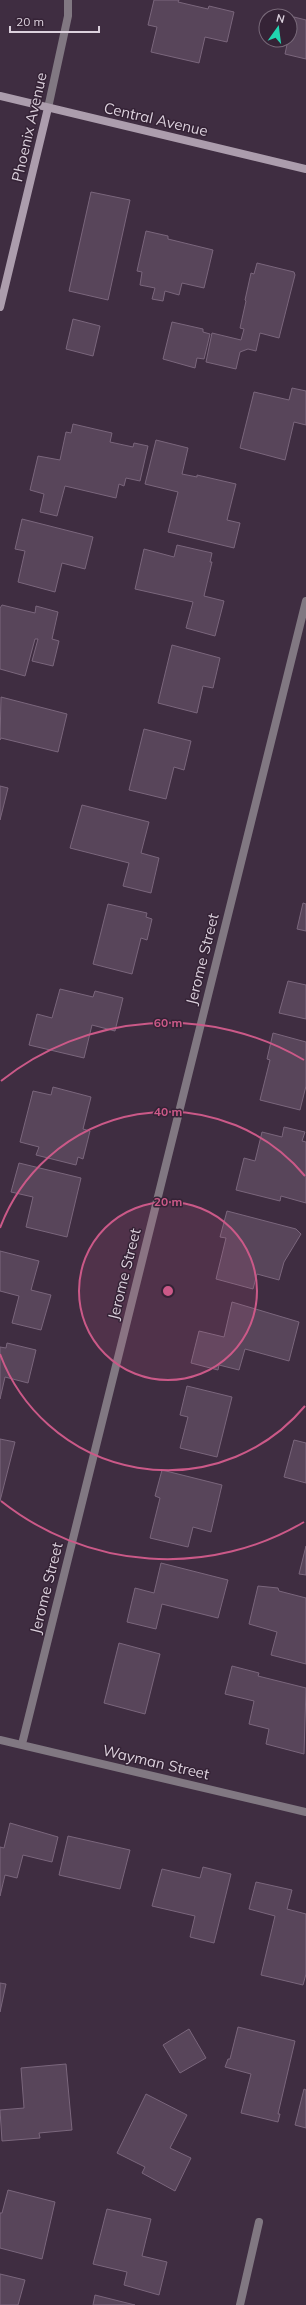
<svg xmlns="http://www.w3.org/2000/svg" width="306" height="2305" viewBox="0 0 306 2305" font-family="Mulish,sans-serif">
	<style>
		.building { fill: #58455a; stroke: #7a667c }
		.lines { fill: none; stroke-linecap: round; stroke-linejoin: round }
		.street { stroke: #817882; stroke-width: 8 }
		.secondary { stroke: #ac9dad; stroke-width: 8 }
		.ring { fill: none; stroke: #cb5988; stroke-width: 2 }
		.labels { text-anchor: middle; dominant-baseline: central; stroke-width: 3; stroke-linejoin: round; paint-order: stroke }
		.street-label { font-size: 15px; fill: #dcd1dd; stroke: #352336 }
		.centre { fill: #cb5988; stroke: #352336; stroke-width: 2 }
		.ring-label { font-size: 12px; text-anchor: middle; font-weight: bold; fill: #cb5988; stroke: #352336; stroke-width: 3; stroke-linejoin: round; paint-order: stroke }
	</style>
	<rect width="100%" height="100%" fill="#3f2d41"/>
	<path class="building" d="M 154,0 L 179,0 L 178,2 L 208,9 L 209,6 L 234,12 L 227,42 L 205,37 L 199,63 L 151,52 L 157,27 L 148,25 Z
		M 294,17 L 306,20 L 306,59 L 285,54 L 288,40 L 290,40 Z
		M 91,192 L 130,200 L 108,300 L 69,291 Z
		M 146,231 L 168,236 L 168,239 L 213,250 L 204,288 L 182,283 L 179,295 L 165,291 L 163,301 L 152,299 L 155,288 L 140,285 L 142,272 L 137,271 Z
		M 257,263 L 294,272 L 295,275 L 279,338 L 260,333 L 256,351 L 248,349 L 240,352 L 236,369 L 206,362 L 212,333 L 241,340 L 244,329 L 240,328 L 246,301 L 245,300 L 251,273 L 254,274 Z
		M 73,319 L 100,326 L 93,356 L 66,349 Z
		M 172,322 L 203,329 L 203,332 L 210,334 L 204,359 L 197,358 L 195,368 L 163,359 Z
		M 292,388 L 306,391 L 306,425 L 294,422 L 285,460 L 240,448 L 254,392 L 289,400 Z
		M 73,424 L 112,433 L 110,442 L 133,447 L 134,443 L 148,446 L 140,481 L 126,478 L 124,486 L 119,484 L 116,498 L 65,486 L 57,516 L 40,512 L 44,494 L 30,490 L 38,456 L 60,460 L 66,432 L 71,433 Z
		M 156,440 L 188,448 L 182,474 L 197,477 L 197,475 L 236,484 L 227,520 L 240,523 L 234,548 L 168,532 L 178,492 L 145,484 Z
		M 22,519 L 93,537 L 85,569 L 62,563 L 55,592 L 18,582 L 25,551 L 15,549 Z
		M 177,545 L 212,553 L 210,562 L 212,562 L 204,596 L 224,601 L 215,636 L 186,628 L 193,602 L 135,589 L 144,549 L 174,557 Z
		M 2,605 L 35,613 L 36,606 L 58,612 L 52,639 L 59,641 L 53,666 L 32,661 L 38,639 L 35,639 L 25,676 L 0,669 L 0,608 Z
		M 172,645 L 220,658 L 213,688 L 203,686 L 197,713 L 158,703 Z
		M 1,697 L 67,714 L 58,752 L 1,738 L 0,740 Z
		M 144,729 L 191,741 L 184,770 L 174,767 L 166,799 L 129,790 Z
		M 0,786 L 8,788 L 0,820 Z
		M 82,805 L 149,822 L 141,853 L 159,858 L 151,893 L 123,886 L 129,863 L 70,848 Z
		M 303,903 L 306,904 L 306,931 L 297,929 Z
		M 108,904 L 147,913 L 146,917 L 152,919 L 147,940 L 141,938 L 132,974 L 93,964 Z
		M 288,981 L 306,985 L 306,1019 L 279,1013 Z
		M 60,989 L 93,997 L 95,991 L 123,998 L 115,1031 L 92,1025 L 84,1058 L 29,1045 L 37,1014 L 52,1018 Z
		M 273,1033 L 306,1042 L 306,1086 L 300,1110 L 260,1100 L 270,1060 L 267,1059 Z
		M 53,1087 L 91,1097 L 83,1129 L 90,1131 L 83,1159 L 78,1157 L 76,1165 L 36,1155 L 39,1147 L 20,1142 L 33,1091 L 51,1095 Z
		M 284,1127 L 305,1132 L 302,1141 L 306,1142 L 306,1203 L 281,1196 L 280,1201 L 236,1190 L 244,1158 L 255,1161 L 262,1132 L 282,1137 Z
		M 19,1163 L 81,1178 L 67,1237 L 26,1227 L 33,1197 L 11,1192 Z
		M 227,1211 L 296,1229 L 301,1234 L 284,1262 L 279,1280 L 257,1274 L 253,1289 L 216,1279 L 226,1238 L 220,1237 Z
		M 0,1251 L 39,1261 L 31,1290 L 51,1295 L 41,1330 L 12,1323 L 19,1296 L 0,1291 Z
		M 232,1302 L 299,1322 L 289,1361 L 245,1349 L 239,1370 L 219,1365 L 218,1370 L 191,1363 L 199,1331 L 224,1337 Z
		M 7,1343 L 36,1350 L 28,1383 L 5,1377 L 0,1399 L 0,1347 L 6,1348 Z
		M 187,1386 L 232,1397 L 217,1457 L 180,1448 L 188,1417 L 180,1415 Z
		M 0,1439 L 15,1442 L 0,1501 Z
		M 294,1440 L 306,1443 L 306,1483 L 284,1477 Z
		M 162,1470 L 222,1485 L 211,1532 L 193,1527 L 188,1547 L 150,1538 L 160,1498 L 155,1496 Z
		M 306,1546 L 306,1575 L 299,1574 Z
		M 161,1563 L 228,1580 L 218,1618 L 162,1604 L 156,1629 L 127,1622 L 135,1588 L 154,1593 Z
		M 258,1586 L 278,1588 L 279,1591 L 306,1598 L 306,1664 L 271,1655 L 277,1632 L 249,1624 Z
		M 119,1643 L 160,1654 L 145,1714 L 104,1703 Z
		M 232,1666 L 259,1673 L 258,1676 L 306,1688 L 304,1754 L 266,1744 L 269,1729 L 249,1724 L 254,1701 L 225,1694 Z
		M 10,1823 L 58,1837 L 52,1862 L 23,1855 L 17,1878 L 5,1875 L 0,1896 L 0,1847 L 4,1848 Z
		M 68,1836 L 130,1850 L 120,1889 L 59,1875 Z
		M 203,1867 L 231,1874 L 214,1943 L 190,1937 L 195,1916 L 152,1906 L 162,1869 L 200,1878 Z
		M 256,1882 L 292,1890 L 287,1909 L 306,1914 L 306,1974 L 303,1985 L 261,1975 L 275,1916 L 249,1909 Z
		M 0,1983 L 6,1984 L 0,2012 Z
		M 238,2027 L 295,2041 L 278,2114 L 280,2114 L 278,2122 L 241,2113 L 251,2074 L 225,2067 L 228,2059 L 230,2059 Z
		M 189,2029 L 206,2058 L 180,2073 L 163,2045 Z
		M 66,2064 L 72,2130 L 39,2133 L 40,2138 L 2,2141 L 0,2110 L 24,2108 L 21,2068 Z
		M 304,2089 L 306,2090 L 306,2128 L 295,2125 Z
		M 146,2094 L 187,2115 L 170,2148 L 191,2158 L 175,2191 L 142,2173 L 145,2167 L 117,2153 Z
		M 8,2190 L 55,2202 L 42,2259 L 0,2248 L 0,2213 L 2,2213 Z
		M 107,2209 L 151,2219 L 142,2256 L 167,2262 L 159,2295 L 124,2285 L 127,2272 L 93,2264 Z
		M 0,2274 L 25,2280 L 18,2305 L 0,2305 Z
		M 95,2295 L 135,2305 L 93,2305 Z"/>
	<g class="lines">
		<path class="street" d="M 48,108 L 68,16 L 68,0
			M 0,1740 L 306,1812
			M 22,1744 L 306,601
			M 240,2305 L 259,2222"/>
		<path class="secondary" d="M 0,96 L 306,169
			M 0,307 L 48,108"/>
	</g>
	<circle cx="168" cy="1291" r="89" fill="#cb5988" fill-opacity=".12"/>
	<g class="ring">
		<circle cx="168" cy="1291" r="89"/>
		<path d="M305 1406A179 179 0 0 1 0 1354M0 1228A179 179 0 0 1 305 1176"/>
		<path d="M304 1522A268 268 0 0 1 1 1501M1 1081A268 268 0 0 1 304 1060"/>
	</g>
	<g class="labels">
		<g class="street-label">
			<text transform="translate(156 119) rotate(13)">Central Avenue</text>
			<text transform="translate(29 127) rotate(-77)">Phoenix Avenue</text>
			<text transform="translate(202 959) rotate(-76)">Jerome Street</text>
			<text transform="translate(124 1274) rotate(-76)">Jerome Street</text>
			<text transform="translate(46 1588) rotate(-76)">Jerome Street</text>
			<text transform="translate(156 1762) rotate(13)">Wayman Street</text>
		</g>
	</g>
	<circle cx="168" cy="1291" r="6" class="centre"/>
	<g class="ring-label">
		<text x="168" y="1027">60 m</text>
		<text x="168" y="1116">40 m</text>
		<text x="168" y="1206">20 m</text>
	</g>
	<g transform="translate(278 28) rotate(14)"><circle r="19" fill="#352336" stroke="#786979"/>
	<path d="M0-3L7 15L0 10L-7 15Z" fill="#21d5b0"/>
	<text y="-6" font-size="11" font-weight="bold" text-anchor="middle" fill="#dcd1dd">N</text>
	</g>
	<path d="M10 26v6h89v-6" fill="none" stroke="#dcd1dd" stroke-width="2"/>
	<text x="16" y="26" font-size="12" fill="#dcd1dd" stroke="#352336" stroke-width="3" paint-order="stroke">20 m</text>
</svg>
